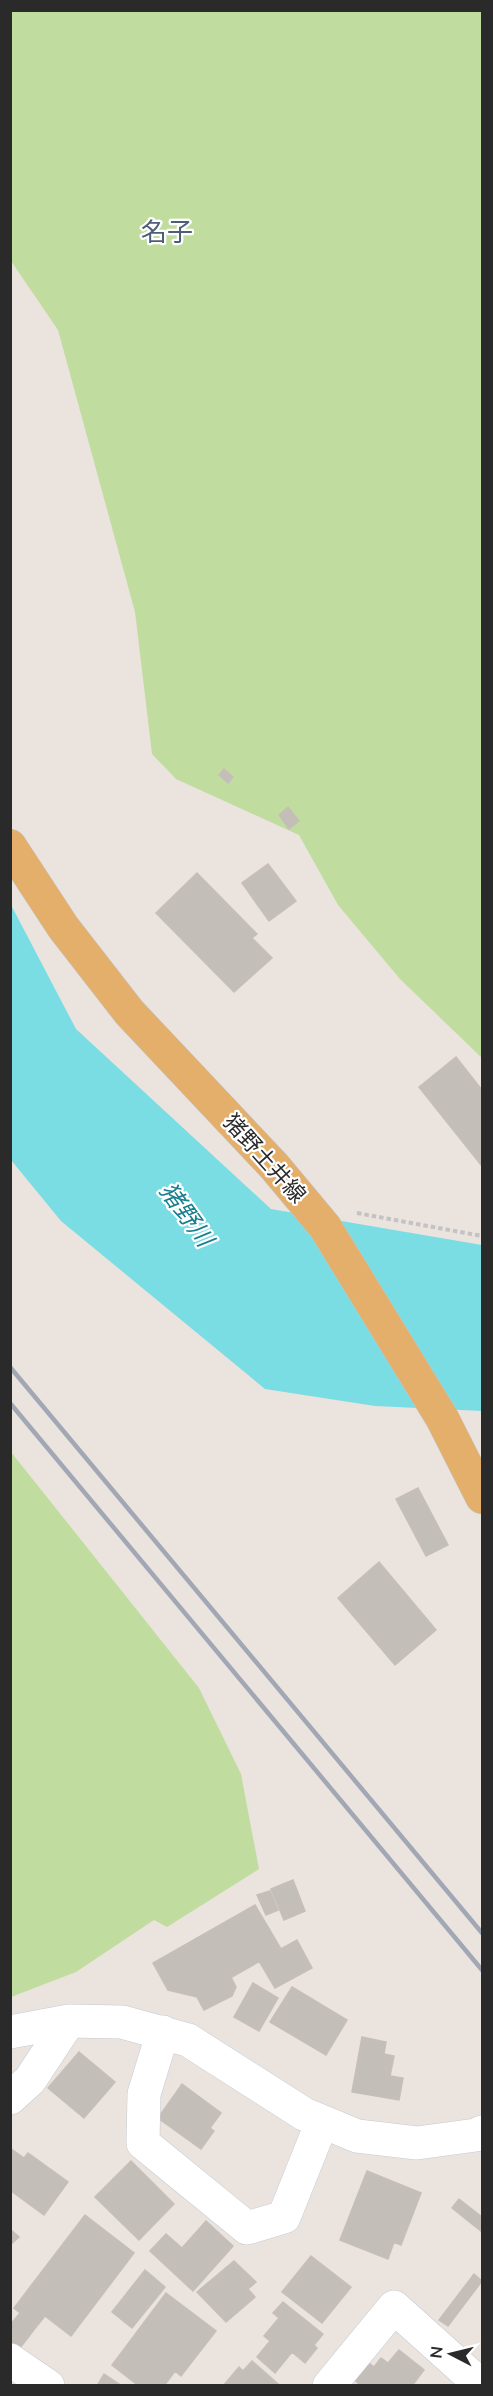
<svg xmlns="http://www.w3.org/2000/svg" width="493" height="2396" viewBox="0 0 493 2396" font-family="Mulish,'Noto Sans JP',sans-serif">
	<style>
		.green { fill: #c0dd9f }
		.water { fill: #7adde4 }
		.building { fill: #c4beb9; stroke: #c6beb8; stroke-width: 1.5 }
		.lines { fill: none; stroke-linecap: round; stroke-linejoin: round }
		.minor-casing { stroke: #c5cbd3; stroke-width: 34 }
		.major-casing { stroke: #c3c3c3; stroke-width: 34 }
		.path { stroke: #c3c3c3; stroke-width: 4; stroke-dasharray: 4.5 3; stroke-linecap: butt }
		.minor { stroke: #fff; stroke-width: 33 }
		.major { stroke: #e4af6a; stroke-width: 33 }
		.rail { stroke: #a1a7b3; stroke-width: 4.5 }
		.labels { text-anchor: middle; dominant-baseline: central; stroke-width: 4.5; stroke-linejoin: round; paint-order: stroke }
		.street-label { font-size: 22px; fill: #2a2a2a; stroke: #fff }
		.water-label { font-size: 24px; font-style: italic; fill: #197f8f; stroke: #fff }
		.quarter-label { font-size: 26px; fill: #4f5e77; stroke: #fff }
	</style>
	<rect width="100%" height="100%" fill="#ebe3de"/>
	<path class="green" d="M 10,11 L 482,11 L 482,1058 L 400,979 L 338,905 L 299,835 L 176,779 L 152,754 L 135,612 L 58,330 L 11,261 Z
		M 11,1452 L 199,1688 L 241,1774 L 259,1869 L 167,1927 L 154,1920 L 76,1972 L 11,1997 Z"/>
	<path class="water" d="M 10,903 L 76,1029 L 271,1209 L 482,1245 L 482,1411 L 375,1406 L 265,1389 L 61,1221 L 11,1160 Z"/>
	<path class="building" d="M 224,769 L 233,777 L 228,783 L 219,775 Z
		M 288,807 L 299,821 L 289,829 L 279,815 Z
		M 268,864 L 296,901 L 269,921 L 242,883 Z
		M 197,873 L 257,934 L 252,938 L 272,958 L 234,992 L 156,913 Z
		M 456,1057 L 482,1090 L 482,1166 L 419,1087 Z
		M 418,1488 L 448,1545 L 426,1556 L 396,1499 Z
		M 379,1562 L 436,1630 L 395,1665 L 338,1598 Z
		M 293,1880 L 305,1911 L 284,1920 L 271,1889 Z
		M 270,1891 L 278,1910 L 266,1915 L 257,1895 Z
		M 255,1905 L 281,1949 L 197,1997 L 168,1990 L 153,1963 Z
		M 297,1940 L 312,1968 L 275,1988 L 259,1961 Z
		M 231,1977 L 236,1987 L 232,1996 L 204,2010 L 197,1997 Z
		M 253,1983 L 278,1998 L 259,2031 L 234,2017 Z
		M 292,1987 L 347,2020 L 326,2055 L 270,2022 Z
		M 362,2037 L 386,2042 L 384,2054 L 394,2056 L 390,2076 L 403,2078 L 399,2100 L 352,2092 Z
		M 79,2052 L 115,2082 L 84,2118 L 48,2088 Z
		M 182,2084 L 221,2113 L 210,2128 L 214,2131 L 201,2149 L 158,2118 Z
		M 10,2148 L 24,2158 L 28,2153 L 68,2182 L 44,2215 L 10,2190 Z
		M 131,2161 L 174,2204 L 139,2240 L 95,2197 Z
		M 367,2171 L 421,2193 L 401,2245 L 394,2242 L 388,2259 L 340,2240 Z
		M 459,2199 L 482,2217 L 482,2232 L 452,2208 Z
		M 85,2215 L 134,2253 L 71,2336 L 45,2316 L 37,2326 L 14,2308 Z
		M 206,2221 L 233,2246 L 193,2291 L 150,2251 L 166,2234 L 182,2248 Z
		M 10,2229 L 19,2237 L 10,2245 Z
		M 311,2256 L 351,2287 L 322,2323 L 282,2292 Z
		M 234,2261 L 256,2282 L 248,2289 L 255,2297 L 226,2322 L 197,2292 Z
		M 145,2270 L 165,2287 L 132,2328 L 112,2312 Z
		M 474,2274 L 482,2281 L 448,2326 L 439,2320 Z
		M 166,2293 L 216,2331 L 181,2376 L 175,2371 L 164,2386 L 139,2386 L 112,2365 Z
		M 283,2302 L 323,2334 L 314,2345 L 317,2348 L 305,2363 L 292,2352 L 275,2373 L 257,2357 L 270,2341 L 264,2336 L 279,2318 L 273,2313 Z
		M 20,2313 L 37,2326 L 20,2348 L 10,2341 L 10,2325 Z
		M 399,2350 L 424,2370 L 412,2386 L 361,2386 L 355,2380 L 369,2363 L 374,2367 L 381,2358 L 388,2363 Z
		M 252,2361 L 278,2384 L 277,2386 L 223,2386 L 239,2367 L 243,2371 Z
		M 104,2374 L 122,2386 L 97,2386 Z"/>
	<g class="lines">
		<defs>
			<path id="minor" d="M 10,2032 L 69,2021 L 122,2022 L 188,2040 L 304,2114 L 357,2136 L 417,2143 L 476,2135 L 482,2132
				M 163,2032 L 144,2094 L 143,2143 L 247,2228 L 284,2217 L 322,2122
				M 10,2098 L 30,2080 L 69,2021
				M 10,2360 L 48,2386
				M 329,2386 L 394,2307 L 482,2386"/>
			<path id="major" d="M 10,846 L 63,927 L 129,1012 L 274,1166 L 325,1227 L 442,1418 L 482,1497"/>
		</defs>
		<use href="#minor" class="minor-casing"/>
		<use href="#major" class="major-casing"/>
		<path class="path" d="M 357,1213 L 482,1236"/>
		<use href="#minor" class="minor"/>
		<use href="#major" class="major"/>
		<path class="rail" d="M 10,1367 L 482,1933
			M 10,1403 L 482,1970"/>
	</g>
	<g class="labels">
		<g class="street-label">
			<text transform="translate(265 1158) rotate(48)">猪野土井線</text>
		</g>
		<g class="water-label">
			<text transform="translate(187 1214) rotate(54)">猪野川</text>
		</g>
		<g class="quarter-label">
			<text x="167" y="231">名子</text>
		</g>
	</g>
	<rect width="493" height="2396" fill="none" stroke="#2a2a2a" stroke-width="24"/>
	<g transform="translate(451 2354) rotate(277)" stroke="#ffffff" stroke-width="4.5" paint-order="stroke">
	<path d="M0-4.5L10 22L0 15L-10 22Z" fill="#2a2a2a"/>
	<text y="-9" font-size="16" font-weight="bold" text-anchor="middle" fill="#2a2a2a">N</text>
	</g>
</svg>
